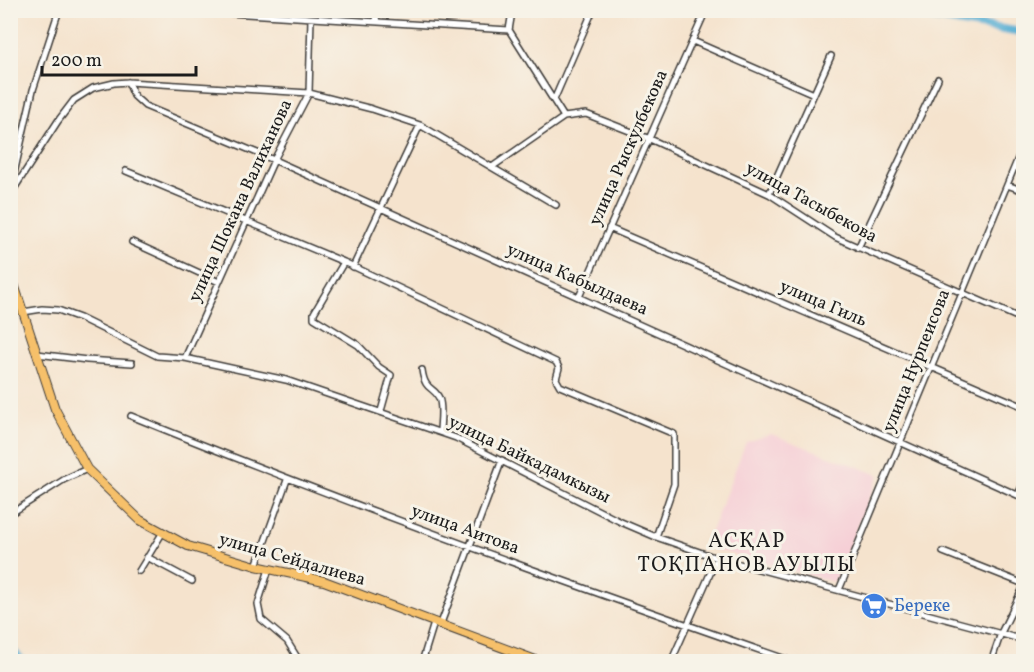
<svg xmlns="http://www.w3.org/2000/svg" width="1034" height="672" viewBox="0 0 1034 672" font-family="Vollkorn,serif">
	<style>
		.built { fill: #f6cfd6 }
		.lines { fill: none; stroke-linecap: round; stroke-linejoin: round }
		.river { stroke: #56aed3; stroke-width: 9 }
		.street-casing { stroke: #3d3a37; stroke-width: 8 }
		.primary-casing { stroke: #3d3a37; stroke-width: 10 }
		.street { stroke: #fff; stroke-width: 5 }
		.primary { stroke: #f6c06b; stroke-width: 8 }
		.labels { text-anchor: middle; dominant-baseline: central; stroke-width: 6; stroke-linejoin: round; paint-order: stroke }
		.street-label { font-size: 18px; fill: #1c1c1c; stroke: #f7f3e8 }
		.shop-label { font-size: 18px; fill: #366cbe; stroke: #f7f3e8; text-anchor: start }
		.quarter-label { font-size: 21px; letter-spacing: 1.5px; fill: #1c1c1c; stroke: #f7f3e8 }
	</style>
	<rect width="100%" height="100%" fill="#f7f3e8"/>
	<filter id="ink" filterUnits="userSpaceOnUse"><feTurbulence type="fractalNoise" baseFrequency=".0167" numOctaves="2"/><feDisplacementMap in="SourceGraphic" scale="12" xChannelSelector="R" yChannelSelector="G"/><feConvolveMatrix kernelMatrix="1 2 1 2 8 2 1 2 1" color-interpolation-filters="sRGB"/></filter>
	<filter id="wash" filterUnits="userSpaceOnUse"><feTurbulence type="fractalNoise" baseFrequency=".008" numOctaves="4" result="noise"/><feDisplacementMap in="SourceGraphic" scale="24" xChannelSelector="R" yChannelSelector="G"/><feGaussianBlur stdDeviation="1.35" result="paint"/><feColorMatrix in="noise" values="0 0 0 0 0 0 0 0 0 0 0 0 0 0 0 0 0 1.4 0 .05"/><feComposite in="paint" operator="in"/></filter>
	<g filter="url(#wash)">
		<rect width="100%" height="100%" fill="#f5e3cd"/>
		<path class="built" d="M 771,434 L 879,475 L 834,582 L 705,547 L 746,442 Z"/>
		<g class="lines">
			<path class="river" d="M 888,10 L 1024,33
				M 10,649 L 23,662"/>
		</g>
	</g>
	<g filter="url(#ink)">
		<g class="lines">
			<defs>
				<path id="street" d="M 137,11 L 213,12 L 509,30
					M 376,22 L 377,10
					M 509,30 L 564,117
					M 509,30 L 511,18 L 514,10
					M 693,41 L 814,94
					M 128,82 L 134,96 L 145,106 L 274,160 L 1024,498
					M 554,100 L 593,10
					M 492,167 L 564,117 L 586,114 L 650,139 L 769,194 L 835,237 L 1024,320
					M 126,171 L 344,262 L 556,362 L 559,368 L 556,379 L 560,386 L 674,434 L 674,484 L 656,537
					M 1007,185 L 1024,191
					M 10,191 L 33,90 L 59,10
					M 769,194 L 831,56
					M 10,195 L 58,121 L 74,100 L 93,88 L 114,83 L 128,82 L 309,93 L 372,109 L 420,125 L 556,205
					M 609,228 L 1024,407
					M 132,242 L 219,282
					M 858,248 L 938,79
					M 344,262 L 314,313 L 314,318 L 358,345 L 379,367 L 391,375 L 381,411
					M 353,267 L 420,125
					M 579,297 L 706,10
					M 23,312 L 42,309 L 58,310 L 80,318 L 157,356 L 185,358 L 286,380 L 456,438 L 621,522 L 656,537 L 717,558 L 1024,640
					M 37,354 L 87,360 L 132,363
					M 185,358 L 274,160 L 309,93 L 311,18
					M 422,370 C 425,392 434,386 439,398 C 443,407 440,422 440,432
					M 131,416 C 349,505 571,585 794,662
					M 1018,495 L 1024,482
					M 10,514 L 65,479 L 87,469
					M 943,552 L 1024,584
					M 147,557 L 192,581
					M 256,566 L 287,480
					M 269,569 L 258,604 L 261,619 L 287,641 L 300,662
					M 139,571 L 163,532
					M 839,590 L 1024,144
					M 440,626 L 502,460
					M 422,662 L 434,623
					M 671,662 L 717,558
					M 991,662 L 1001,633 L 1024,586"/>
				<path id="primary" d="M 10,272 L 55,409 L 87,469 L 140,520 L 188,546 L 256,566 L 324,581 L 541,662"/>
			</defs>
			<use href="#street" class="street-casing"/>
			<use href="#primary" class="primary-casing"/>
			<use href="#street" class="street"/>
			<use href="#primary" class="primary"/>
		</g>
	</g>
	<defs>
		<symbol id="supermarket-disc" viewBox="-11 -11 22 22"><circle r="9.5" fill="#3f7fe0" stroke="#f7f3e8"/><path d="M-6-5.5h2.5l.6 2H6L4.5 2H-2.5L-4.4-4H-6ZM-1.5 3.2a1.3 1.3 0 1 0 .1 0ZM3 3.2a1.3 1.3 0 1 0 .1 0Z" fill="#fff"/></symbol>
	</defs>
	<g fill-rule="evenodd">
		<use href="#supermarket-disc" x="859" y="591" width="30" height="30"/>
	</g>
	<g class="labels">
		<g class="street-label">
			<text transform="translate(629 148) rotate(-66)">улица Рыскулбекова</text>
			<text transform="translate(241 201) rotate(-65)">улица Шокана Валиханова</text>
			<text transform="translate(811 203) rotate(29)">улица Тасыбекова</text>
			<text transform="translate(577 280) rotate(24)">улица Кабылдаева</text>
			<text transform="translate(823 304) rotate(23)">улица Гиль</text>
			<text transform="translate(917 361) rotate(-68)">улица Нурпеисова</text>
			<text transform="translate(529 460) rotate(26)">улица Байкадамкызы</text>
			<text transform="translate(465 530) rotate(20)">улица Аитова</text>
			<text transform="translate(292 560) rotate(16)">улица Сейдалиева</text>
		</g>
		<g class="shop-label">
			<text x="894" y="606">Береке</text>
		</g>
		<g class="quarter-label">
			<text x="747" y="541">АСҚАР<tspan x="747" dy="24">ТОҚПАНОВ АУЫЛЫ</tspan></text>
		</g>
	</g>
	<rect width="1034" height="672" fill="none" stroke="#f7f3e8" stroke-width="36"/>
	<path d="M42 66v9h154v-9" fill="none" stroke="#1c1c1c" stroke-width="3"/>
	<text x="51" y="66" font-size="18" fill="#1c1c1c" stroke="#f7f3e8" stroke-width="4.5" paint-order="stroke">200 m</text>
</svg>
